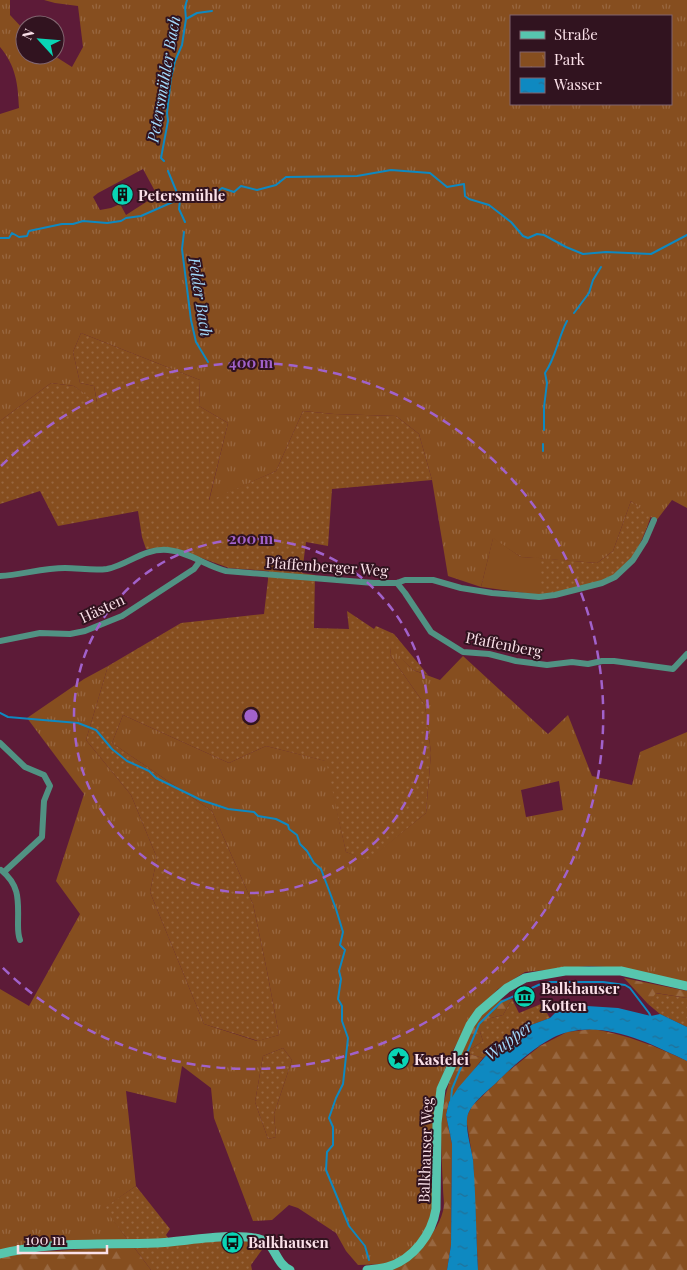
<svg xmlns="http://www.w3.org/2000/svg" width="687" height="1270" viewBox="0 0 687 1270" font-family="'Playfair Display',serif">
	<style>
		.grass { fill: url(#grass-dots) }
		.forest { fill: url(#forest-firs) }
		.park { fill: url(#park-tufts); fill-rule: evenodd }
		.garden { fill: #864e1f }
		.water { fill: url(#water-ripples) }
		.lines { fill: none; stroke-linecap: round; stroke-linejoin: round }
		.stream { stroke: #0e89c1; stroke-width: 2 }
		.street { stroke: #519283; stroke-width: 6 }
		.secondary { stroke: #57c6ae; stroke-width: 9 }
		.ring { fill: none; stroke: #a162cb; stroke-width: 2.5; stroke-dasharray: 9 6 }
		.labels { text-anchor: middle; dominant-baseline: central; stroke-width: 4; stroke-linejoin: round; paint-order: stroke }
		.poi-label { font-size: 15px; font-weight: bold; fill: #fae0e8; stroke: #31131f; text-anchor: start }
		.street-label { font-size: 15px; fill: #fae0e8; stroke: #31131f }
		.water-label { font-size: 16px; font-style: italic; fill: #a1d9fc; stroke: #31131f }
		.centre { fill: #a162cb; stroke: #31131f; stroke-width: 2.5 }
		.ring-label { font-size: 15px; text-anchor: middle; font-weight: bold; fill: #a162cb; stroke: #31131f; stroke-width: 4; stroke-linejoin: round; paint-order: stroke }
	</style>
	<defs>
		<pattern id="grass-dots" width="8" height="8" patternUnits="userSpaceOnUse" patternTransform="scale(1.25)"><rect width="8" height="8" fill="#864e1f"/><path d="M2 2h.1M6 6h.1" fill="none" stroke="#986740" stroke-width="1.8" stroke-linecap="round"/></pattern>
		<pattern id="forest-firs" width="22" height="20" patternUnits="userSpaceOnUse" patternTransform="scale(1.25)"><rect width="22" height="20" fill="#864e1f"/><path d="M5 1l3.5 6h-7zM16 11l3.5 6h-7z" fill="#986740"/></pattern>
		<pattern id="park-tufts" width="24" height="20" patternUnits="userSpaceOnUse" patternTransform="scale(1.25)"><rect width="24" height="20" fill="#864e1f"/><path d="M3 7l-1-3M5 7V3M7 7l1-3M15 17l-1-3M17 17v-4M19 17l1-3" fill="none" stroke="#986740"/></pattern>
		<pattern id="water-ripples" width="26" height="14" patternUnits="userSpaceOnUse" patternTransform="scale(1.25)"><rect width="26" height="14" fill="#0e89c1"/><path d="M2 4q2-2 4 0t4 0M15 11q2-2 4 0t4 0" fill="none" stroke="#237096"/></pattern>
	</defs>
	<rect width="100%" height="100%" fill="#5d1b38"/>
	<path class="grass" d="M 81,333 L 200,380 L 199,406 L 228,423 L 209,500 L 276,471 L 303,411 L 334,414 L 396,416 L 419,434 L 432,480 L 332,489 L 328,546 L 306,542 L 302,573 L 315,575 L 314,628 L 349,629 L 347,611 L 374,629 L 376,626 L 394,634 L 428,675 L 413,670 L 391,648 L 390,655 L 425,705 L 431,753 L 426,813 L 368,861 L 346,852 L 325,761 L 266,746 L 229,763 L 123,715 L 112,743 L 212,811 L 253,904 L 267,971 L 279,1035 L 258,1041 L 204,1024 L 150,892 L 157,858 L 131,795 L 86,740 L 108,666 L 181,623 L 264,614 L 269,571 L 229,568 L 174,548 L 146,549 L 142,537 L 138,511 L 58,526 L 40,491 L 0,504 L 0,421 L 51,383 L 74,386 L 97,402 L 94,386 L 80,383 L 73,352 Z
		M 631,501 L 651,516 C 644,537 632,566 612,577 C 590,588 563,591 539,595 L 539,558 L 597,563 L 613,551 Z
		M 655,993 L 687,998 L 687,1027 L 660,1014 L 648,1004 Z
		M 512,999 L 519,1013 L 541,1004 L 550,1018 L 520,1029 L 483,1058 L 469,1054 L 471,1049 L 483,1041 L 480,1032 L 487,1019 L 503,1015 Z
		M 283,1048 L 292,1060 L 274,1114 L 276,1137 L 268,1139 L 255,1102 L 263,1056 Z
		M 136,1186 L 170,1229 L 166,1235 L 169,1239 L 128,1240 L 103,1208 Z
		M 241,1240 L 259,1242 L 264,1247 L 251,1265 L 252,1270 L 151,1270 L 133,1246 Z"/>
	<path class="forest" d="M 624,978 L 687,991 L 687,998 L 656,993 L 648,1004 Z
		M 512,999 L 503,1015 L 487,1019 L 486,1026 L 480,1032 L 483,1041 L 471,1049 L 469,1054 L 483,1058 L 449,1102 L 446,1115 L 452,1144 L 451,1245 L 447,1270 L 386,1270 C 410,1254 435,1241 443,1211 C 445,1204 443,1195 443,1188 C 442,1168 441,1147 441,1127 C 441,1095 467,1016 497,1001 C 501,999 507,1000 512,999 Z
		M 593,1029 C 628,1035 655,1046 687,1061 L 687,1270 L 478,1270 L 473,1161 L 466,1118 L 472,1106 L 506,1073 L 540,1046 L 567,1032 Z
		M 133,1246 L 151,1270 L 0,1270 L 0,1257 L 22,1253 Z"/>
	<path class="park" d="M 0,0 L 10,0 L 10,15 L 25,31 L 25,55 L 53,55 L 72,67 L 83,47 L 78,6 L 55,3 L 44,0 L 687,0 L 687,508 L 672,500 L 656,521 L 631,501 L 613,551 L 597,563 L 521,557 L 493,539 L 481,587 L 448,576 L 432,480 L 419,434 L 396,416 L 334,414 L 303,411 L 276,471 L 209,501 L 228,423 L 199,406 L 200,380 L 81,333 L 73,352 L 80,383 L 94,386 L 97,403 L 74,386 L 51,383 L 0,421 L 0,114 L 19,108 C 18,84 16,66 0,47 ZM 511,16 L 671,16 L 671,104 L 511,104 ZM 143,169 L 157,195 L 126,215 L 120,204 L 111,208 L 100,210 L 93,197 L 98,193 Z
		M 391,647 L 413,670 L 440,680 L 463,656 L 548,734 L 568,715 L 592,776 L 632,785 L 640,752 L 687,732 L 687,983 L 623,968 L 589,966 L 525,972 L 498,989 L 471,1018 L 451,1054 L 439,1085 L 433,1204 L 430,1225 L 416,1245 L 401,1258 L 388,1264 L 358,1265 L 346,1251 L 336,1233 L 298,1208 L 289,1205 L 272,1220 L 253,1221 L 214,1118 L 211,1088 L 182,1066 L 176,1103 L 126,1091 L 136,1186 L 104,1208 L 128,1240 L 0,1251 L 0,989 L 29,1006 L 80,914 L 56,881 L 84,794 L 27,718 L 84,679 L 108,666 L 86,740 L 131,795 L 157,858 L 150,892 L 204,1024 L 257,1041 L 279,1035 L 267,971 L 253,904 L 212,811 L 112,743 L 123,715 L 229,763 L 266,746 L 326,761 L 346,852 L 368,860 L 426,813 L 431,753 L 425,705 L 390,655 ZM 559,781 L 563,810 L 526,817 L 521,790 ZM 283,1048 L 292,1060 L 274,1114 L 276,1137 L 268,1139 L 255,1102 L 263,1056 Z"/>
	<path class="garden" d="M 493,538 L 521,557 L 539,558 L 539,595 L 481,587 Z"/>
	<path class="water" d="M 587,1006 L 618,1008 L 651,1016 L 660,1014 L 687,1027 L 687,1061 C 651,1044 609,1022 568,1032 C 545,1037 514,1065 497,1082 C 488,1091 468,1105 467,1119 C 466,1132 471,1147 473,1160 C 476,1197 476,1234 478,1270 L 447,1270 L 451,1245 L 452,1144 L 446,1115 L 449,1102 L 458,1088 L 490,1051 L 520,1029 L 550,1018 L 556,1012 L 570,1011 L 576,1008 Z"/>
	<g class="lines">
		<path class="stream" d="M 186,19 L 197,13 L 212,11
			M 164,161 L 161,158 L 168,121 L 167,113 L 171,78 L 175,61 L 182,45 L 186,19 L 185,7 L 187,0
			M 168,171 L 180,200 L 179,209 L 185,222
			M 184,232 L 182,249 L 191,320 L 196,342 L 208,362
			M 0,238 L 9,238 L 12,233 L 19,237 L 27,236 L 29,231 L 62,224 L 73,224 L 83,221 L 107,223 L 121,221 L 126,218 L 141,216 L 175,201 L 198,193 L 209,198 L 222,188 L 234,192 L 241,186 L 257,190 L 276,185 L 286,177 L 357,176 L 391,170 L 430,173 L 447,187 L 464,184 L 465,196 L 469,199 L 489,205 L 511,222 L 523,236 L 528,238 L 537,234 L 544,235 L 566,247 L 583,254 L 606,252 L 651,254 L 687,235
			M 574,313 L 589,293 L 593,280 L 601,267
			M 544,430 L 544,407 L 547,383 L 545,373 C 556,357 558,338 567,321
			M 543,451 L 543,444
			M 0,713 L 8,717 L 78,723 L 96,730 L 112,749 L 127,761 L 149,771 L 156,778 L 201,800 L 228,809 L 254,812 L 258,816 L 276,819 L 288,825 L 289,829 L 297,835 L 300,844 L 307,851 L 314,863 L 321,869 L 336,909 L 343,932 L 340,945 L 345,950 L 339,971 L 341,979 L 338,999 L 342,1006 L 342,1021 L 348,1038 L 343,1084 L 336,1098 L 329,1118 L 333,1127 L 333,1145 L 327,1152 L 326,1170 L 349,1226 L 365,1246 L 369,1260
			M 451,1100 L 452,1089 L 479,1024 L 501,1002 L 545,982 L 603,982 L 625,985 L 630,988 L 649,1013 L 651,1017"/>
		<path class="street" d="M 0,576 C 21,575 43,568 65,568 C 79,568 93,571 107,569 C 130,564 143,548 168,550 C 189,552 206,566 226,571 L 374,583 L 397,583 L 405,580 L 433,580 L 461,588 L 492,593 L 539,597 L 555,595 L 602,583 L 615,577 L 633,560 L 645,541 L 654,520
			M 397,583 L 405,593 L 431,632 L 463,652 L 489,654 L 516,661 L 547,665 L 572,662 L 588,664 L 602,661 L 614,661 L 673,669 L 687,654
			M 0,641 L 40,633 L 70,634 L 85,631 L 122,616 L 194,569 L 200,561
			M 0,743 L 25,767 L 44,775 L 50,786 L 44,801 L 42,837 L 4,872
			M 1,870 C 21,886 18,902 18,925 C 18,930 18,935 20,940"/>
		<path class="secondary" d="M 0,1254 C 49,1241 105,1245 156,1243 C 184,1242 237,1231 262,1240 C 276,1245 275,1263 290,1270
			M 367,1270 C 374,1269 381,1269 387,1267 C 413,1260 432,1234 436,1209 L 437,1123 L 441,1089 L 470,1025 L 479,1012 L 507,988 L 525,978 L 565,971 L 621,971 L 687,986"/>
	</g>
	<g class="ring">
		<circle cx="251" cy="716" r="177"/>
		<path d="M1 466A353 353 0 1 1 1 966"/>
	</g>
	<defs>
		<symbol id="building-disc" viewBox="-11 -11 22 22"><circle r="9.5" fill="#09d5b5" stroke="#31131f"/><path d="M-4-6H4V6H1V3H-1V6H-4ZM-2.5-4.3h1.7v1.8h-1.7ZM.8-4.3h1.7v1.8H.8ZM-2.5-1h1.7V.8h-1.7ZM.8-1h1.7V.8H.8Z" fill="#111"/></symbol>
		<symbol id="museum-disc" viewBox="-11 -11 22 22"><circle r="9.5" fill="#09d5b5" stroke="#31131f"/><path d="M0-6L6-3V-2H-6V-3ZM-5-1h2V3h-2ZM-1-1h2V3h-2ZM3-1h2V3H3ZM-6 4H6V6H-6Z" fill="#111"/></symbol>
		<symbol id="sight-disc" viewBox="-11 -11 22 22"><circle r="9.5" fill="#09d5b5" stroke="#31131f"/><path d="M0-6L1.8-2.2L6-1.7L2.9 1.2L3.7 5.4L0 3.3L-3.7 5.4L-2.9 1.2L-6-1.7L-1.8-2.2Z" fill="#111"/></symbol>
		<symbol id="bus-disc" viewBox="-11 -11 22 22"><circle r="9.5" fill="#09d5b5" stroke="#31131f"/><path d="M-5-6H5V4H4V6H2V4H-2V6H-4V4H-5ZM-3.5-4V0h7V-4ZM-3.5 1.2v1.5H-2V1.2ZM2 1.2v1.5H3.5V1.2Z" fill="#111"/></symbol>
	</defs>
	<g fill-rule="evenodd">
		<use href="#building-disc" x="110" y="182" width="25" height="25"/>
		<use href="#museum-disc" x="512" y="984" width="25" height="25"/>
		<use href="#sight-disc" x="386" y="1046" width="25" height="25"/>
		<use href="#bus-disc" x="220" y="1230" width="25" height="25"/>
	</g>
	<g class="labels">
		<g class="poi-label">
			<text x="138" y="195">Petersmühle</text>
			<text x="541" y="988">Balkhauser<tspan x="541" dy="17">Kotten</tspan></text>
			<text x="414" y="1059">Kastelei</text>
			<text x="248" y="1242">Balkhausen</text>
		</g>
		<g class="street-label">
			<text transform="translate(327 566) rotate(4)">Pfaffenberger Weg</text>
			<text transform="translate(102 608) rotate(-25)">Hästen</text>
			<text transform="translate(504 644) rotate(11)">Pfaffenberg</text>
			<text transform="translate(425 1150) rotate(-88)">Balkhauser Weg</text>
		</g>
		<g class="water-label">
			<text transform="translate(163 79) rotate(-80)">Petersmühler Bach</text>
			<text transform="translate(201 297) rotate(81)">Felder Bach</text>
			<text transform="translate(508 1040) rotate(-37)">Wupper</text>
		</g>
	</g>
	<circle cx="251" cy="716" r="8" class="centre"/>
	<g class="ring-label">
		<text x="251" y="368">400 m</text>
		<text x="251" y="544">200 m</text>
	</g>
	<rect x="510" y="15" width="162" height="90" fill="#31131f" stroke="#81656f"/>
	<rect x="520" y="31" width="25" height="8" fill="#57c6ae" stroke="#81656f"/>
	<text x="554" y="40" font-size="15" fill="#fae0e8">Straße</text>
	<rect x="520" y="52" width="25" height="15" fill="url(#park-tufts)" stroke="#81656f"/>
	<text x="554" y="65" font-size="15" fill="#fae0e8">Park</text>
	<rect x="520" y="78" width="25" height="15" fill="url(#water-ripples)" stroke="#81656f"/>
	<text x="554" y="90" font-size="15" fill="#fae0e8">Wasser</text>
	<g transform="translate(40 40) rotate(296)"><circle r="24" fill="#31131f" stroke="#81656f"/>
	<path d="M0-4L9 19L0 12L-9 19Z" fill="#09d5b5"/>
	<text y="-8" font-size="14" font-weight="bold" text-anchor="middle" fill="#fae0e8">N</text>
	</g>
	<path d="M18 1245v8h89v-8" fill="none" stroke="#fae0e8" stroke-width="2.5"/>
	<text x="25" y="1245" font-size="15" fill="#fae0e8" stroke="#31131f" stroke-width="4" paint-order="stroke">100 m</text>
</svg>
